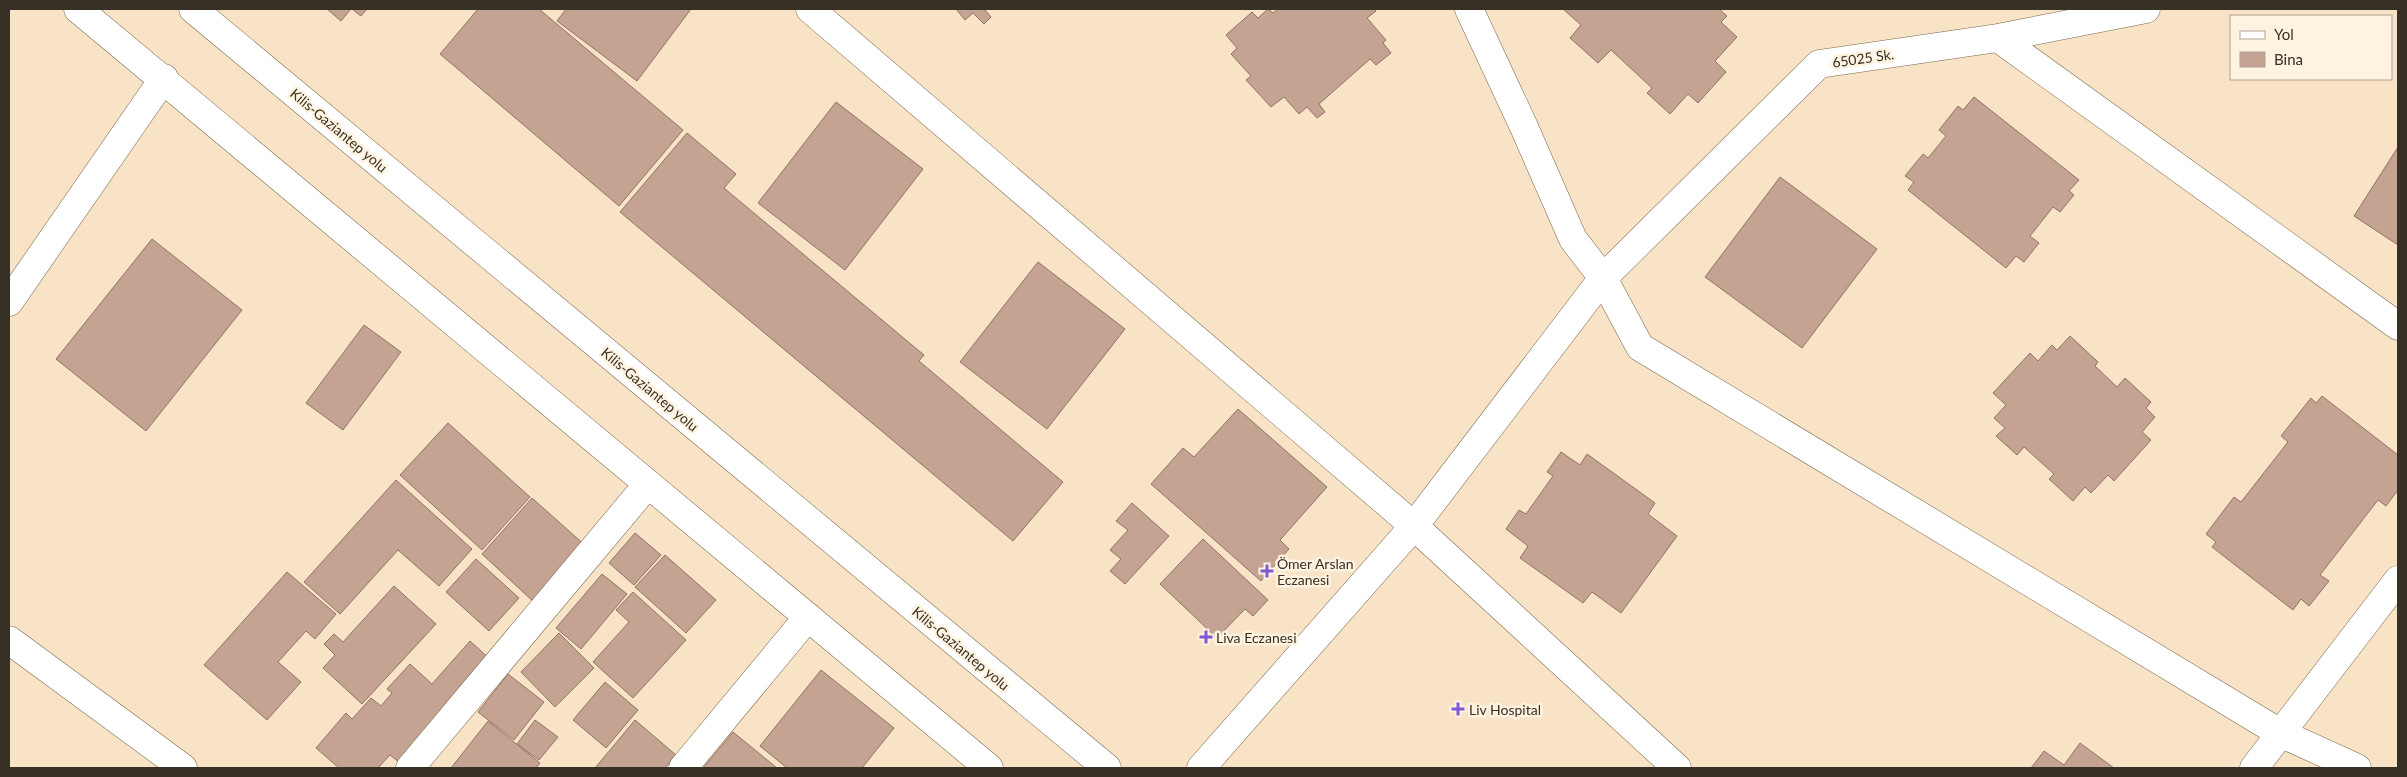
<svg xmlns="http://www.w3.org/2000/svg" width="2407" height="777" viewBox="0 0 2407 777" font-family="Lato,sans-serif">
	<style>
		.building { fill: #c4a393; stroke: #917364 }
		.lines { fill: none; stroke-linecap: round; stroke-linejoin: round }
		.minor-casing { stroke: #78664c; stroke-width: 29 }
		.highway-casing { stroke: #78664c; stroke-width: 29 }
		.minor { stroke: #fff; stroke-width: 28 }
		.highway { stroke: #fff; stroke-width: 28 }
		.poi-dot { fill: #7f58d2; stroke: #fef2e0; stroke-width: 2 }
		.labels { text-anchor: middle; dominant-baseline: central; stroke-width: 5; stroke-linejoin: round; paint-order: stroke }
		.street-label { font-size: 14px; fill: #373024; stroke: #fef2e0 }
		.poi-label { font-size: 14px; fill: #373024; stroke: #fef2e0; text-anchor: start }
	</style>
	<rect width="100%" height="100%" fill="#f8e3c6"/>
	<path class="building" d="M 327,9 L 351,9 L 341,21 Z
		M 352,9 L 367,9 L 361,16 Z
		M 478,9 L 539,9 L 683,130 L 619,206 L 440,54 Z
		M 566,9 L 691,9 L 637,81 L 557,21 Z
		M 956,9 L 987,9 L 985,10 L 991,17 L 984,24 L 973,13 L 965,20 Z
		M 1268,9 L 1273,13 L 1278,9 L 1374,9 L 1376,11 L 1367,18 L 1386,40 L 1383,43 L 1391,53 L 1376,65 L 1370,59 L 1319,104 L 1325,112 L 1317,118 L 1307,107 L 1299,114 L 1284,97 L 1271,107 L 1246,80 L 1251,76 L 1231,54 L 1237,48 L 1226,35 L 1252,12 L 1258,18 Z
		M 1563,9 L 1719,9 L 1727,16 L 1721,22 L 1737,37 L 1715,61 L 1726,72 L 1698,103 L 1688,94 L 1670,114 L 1647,93 L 1652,88 L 1611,50 L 1598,63 L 1570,38 L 1581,25 Z
		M 1974,97 L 2079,180 L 2069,191 L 2074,195 L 2060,212 L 2053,207 L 2030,236 L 2039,243 L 2024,262 L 2016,256 L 2006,268 L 1908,190 L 1914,182 L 1905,176 L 1923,154 L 1928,158 L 1946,136 L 1939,130 L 1958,106 L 1963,110 Z
		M 836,102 L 923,169 L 845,270 L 758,203 Z
		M 687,133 L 736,174 L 724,188 L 924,355 L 919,361 L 1063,482 L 1013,541 L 620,212 Z
		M 2398,147 L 2398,245 L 2354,216 Z
		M 1780,177 L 1877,249 L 1802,348 L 1705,277 Z
		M 152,239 L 242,310 L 146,431 L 56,359 Z
		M 1038,262 L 1125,329 L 1047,429 L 960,362 Z
		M 364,325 L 401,352 L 343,430 L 306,403 Z
		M 2070,336 L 2098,362 L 2095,366 L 2117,387 L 2125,378 L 2151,402 L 2146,408 L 2155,417 L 2142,432 L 2151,440 L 2114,481 L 2108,475 L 2091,493 L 2085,487 L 2073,501 L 2049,479 L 2054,474 L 2024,447 L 2017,455 L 1996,436 L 2005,428 L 1994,418 L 2006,405 L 1993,393 L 2030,353 L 2038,361 L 2052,345 L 2057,350 Z
		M 2322,396 L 2398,455 L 2398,490 L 2386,506 L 2378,500 L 2320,575 L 2329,581 L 2309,606 L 2301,599 L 2293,610 L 2212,547 L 2216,542 L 2206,534 L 2234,497 L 2241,502 L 2288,442 L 2281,436 L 2311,398 L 2316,403 Z
		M 1238,409 L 1327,487 L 1280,540 L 1289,549 L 1261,581 L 1151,484 L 1183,448 L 1194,457 Z
		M 448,423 L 530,497 L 482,550 L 400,475 Z
		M 1561,452 L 1580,465 L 1587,454 L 1655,503 L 1648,514 L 1677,536 L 1621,613 L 1592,592 L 1583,603 L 1520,558 L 1528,546 L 1506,529 L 1519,510 L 1526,514 L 1553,476 L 1547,472 Z
		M 396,480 L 472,549 L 439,586 L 398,550 L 340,614 L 304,582 Z
		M 532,498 L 587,547 L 536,604 L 482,554 Z
		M 1132,503 L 1169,536 L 1125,584 L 1110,571 L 1121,559 L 1110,550 L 1128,530 L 1116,521 Z
		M 635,533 L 661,555 L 634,585 L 609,563 Z
		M 1203,539 L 1268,600 L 1253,616 L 1245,609 L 1217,638 L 1160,584 Z
		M 665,555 L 716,600 L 686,633 L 635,587 Z
		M 476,559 L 519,598 L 489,631 L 446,592 Z
		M 287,572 L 336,614 L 315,639 L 306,631 L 278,662 L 301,682 L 267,720 L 204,665 Z
		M 602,574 L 627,594 L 581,649 L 556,628 Z
		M 394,586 L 436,624 L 362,704 L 323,668 L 335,655 L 324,644 L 334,634 L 343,642 Z
		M 633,592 L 686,640 L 633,698 L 593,662 L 629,622 L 616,610 Z
		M 559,633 L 594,668 L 555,707 L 521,672 Z
		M 470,641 L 491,660 L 400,763 L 390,755 L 378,768 L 339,768 L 316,748 L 346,713 L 352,719 L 371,698 L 381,706 L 392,693 L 387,689 L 410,664 L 432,684 Z
		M 821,670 L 894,728 L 862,768 L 787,768 L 760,746 Z
		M 508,674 L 544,702 L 514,740 L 478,712 Z
		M 605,682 L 638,710 L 606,748 L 573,720 Z
		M 535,720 L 558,737 L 539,760 L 517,744 Z
		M 635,720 L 676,755 L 665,768 L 595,768 Z
		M 488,721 L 540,763 L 536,768 L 451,768 Z
		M 733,732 L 777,768 L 703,768 Z
		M 2080,743 L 2114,768 L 2031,768 L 2044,751 L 2064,765 Z"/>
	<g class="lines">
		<defs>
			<path id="minor" d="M 810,9 L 1414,526 L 1677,768
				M 1469,9 L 1524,127 L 1573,239 L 1603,278 L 1640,347 L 2280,733 L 2357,768
				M 1998,38 L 2398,326
				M 9,302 L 164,78
				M 9,640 L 183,768
				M 410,768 L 648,484
				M 683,768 L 808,617
				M 1201,768 L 1414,526 L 1603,278 L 1819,64 L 1998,38 L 2146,9
				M 2254,768 L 2398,580"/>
			<path id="highway" d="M 78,9 L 989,768
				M 193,9 L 1107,768"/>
		</defs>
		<use href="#minor" class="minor-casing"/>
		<use href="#highway" class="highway-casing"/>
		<use href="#minor" class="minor"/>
		<use href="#highway" class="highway"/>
	</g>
	<g class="poi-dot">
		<path d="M1264.5 563.5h5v5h5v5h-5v5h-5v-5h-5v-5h5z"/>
		<path d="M1203.5 629.5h5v5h5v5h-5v5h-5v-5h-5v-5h5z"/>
		<path d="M1455.5 701.5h5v5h5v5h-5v5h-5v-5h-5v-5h5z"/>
	</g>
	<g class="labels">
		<g class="street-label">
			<text transform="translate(1863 58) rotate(-8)">65025 Sk.</text>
			<text transform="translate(339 130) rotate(40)">Kilis-Gaziantep yolu</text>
			<text transform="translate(650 389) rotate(40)">Kilis-Gaziantep yolu</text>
			<text transform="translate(961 648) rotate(40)">Kilis-Gaziantep yolu</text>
		</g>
		<g class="poi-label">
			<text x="1277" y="563">Ömer Arslan<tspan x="1277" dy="16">Eczanesi</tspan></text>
			<text x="1216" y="637">Liva Eczanesi</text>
			<text x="1469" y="709">Liv Hospital</text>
		</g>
	</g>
	<rect width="2407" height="777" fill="none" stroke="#373024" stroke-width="20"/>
	<rect x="2230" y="15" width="162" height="65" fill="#fef2e0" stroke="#aea495"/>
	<rect x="2240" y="31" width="25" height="8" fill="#ffffff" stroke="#aea495"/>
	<text x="2274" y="40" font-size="15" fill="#373024">Yol</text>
	<rect x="2240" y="52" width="25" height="15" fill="#c4a393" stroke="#aea495"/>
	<text x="2274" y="65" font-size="15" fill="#373024">Bina</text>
</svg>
